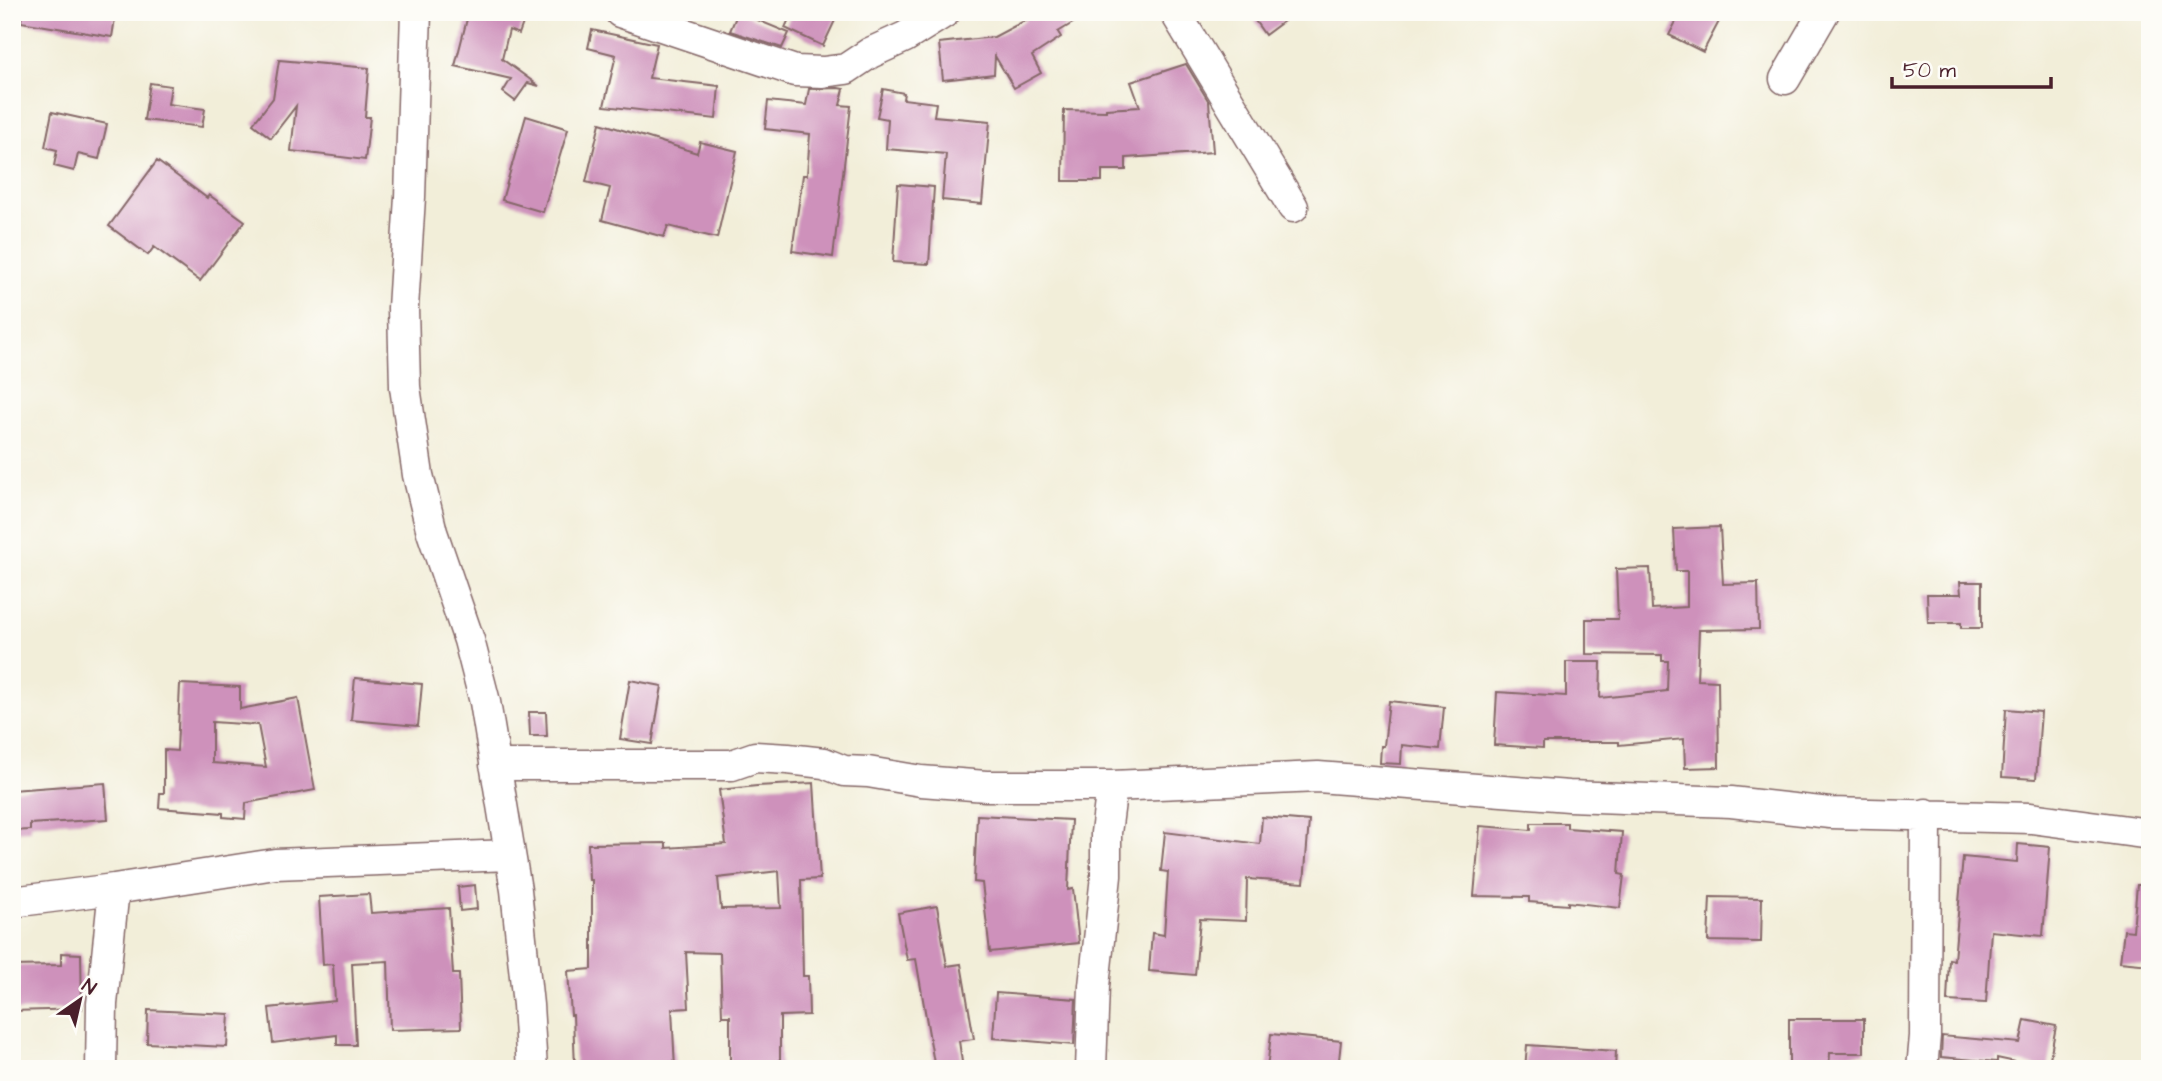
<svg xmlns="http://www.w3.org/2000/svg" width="2162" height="1081" viewBox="0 0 2162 1081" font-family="'Architects Daughter',sans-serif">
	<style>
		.building { fill: #ce91bb; fill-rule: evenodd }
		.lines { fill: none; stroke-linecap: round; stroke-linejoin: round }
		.minor-casing { stroke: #856768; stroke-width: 33 }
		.minor { stroke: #fff; stroke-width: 30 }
	</style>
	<rect width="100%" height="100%" fill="#fdfcf7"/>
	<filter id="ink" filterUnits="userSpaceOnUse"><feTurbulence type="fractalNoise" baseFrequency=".0143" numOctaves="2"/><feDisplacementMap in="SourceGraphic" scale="14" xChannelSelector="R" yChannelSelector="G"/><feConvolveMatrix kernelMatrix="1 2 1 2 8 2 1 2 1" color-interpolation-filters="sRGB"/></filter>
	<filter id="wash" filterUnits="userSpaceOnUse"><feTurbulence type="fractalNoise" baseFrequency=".00686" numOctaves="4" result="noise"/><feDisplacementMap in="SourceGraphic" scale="28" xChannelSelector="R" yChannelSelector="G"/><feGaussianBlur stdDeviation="1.57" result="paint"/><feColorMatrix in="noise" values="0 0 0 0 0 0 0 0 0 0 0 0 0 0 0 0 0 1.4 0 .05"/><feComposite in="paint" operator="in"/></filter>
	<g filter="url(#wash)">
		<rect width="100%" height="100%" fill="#f2eed9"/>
		<g id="blocks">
			<path class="building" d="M 22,12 L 116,12 L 112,37 L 21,22 Z
				M 465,12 L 527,12 L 519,34 L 509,30 L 502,59 L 539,86 L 528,83 L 515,101 L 503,92 L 511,79 L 455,66 L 468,15 Z
				M 738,12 L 789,33 L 782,48 L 730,31 Z
				M 792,12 L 839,12 L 823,46 L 785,28 Z
				M 1021,12 L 1091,12 L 1058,32 L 1061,37 L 1032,56 L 1041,73 L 1014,88 L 995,56 L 994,74 L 943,80 L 939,43 L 994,37 L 1026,20 Z
				M 1249,12 L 1296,12 L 1265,35 Z
				M 1681,12 L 1724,12 L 1703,52 L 1669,35 Z
				M 592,30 L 657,44 L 649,78 L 719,86 L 716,119 L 604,106 L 616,55 L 588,48 Z
				M 279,60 L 369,68 L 365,117 L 370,117 L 365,160 L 291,151 L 296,106 L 271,138 L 253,124 L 273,98 Z
				M 1186,64 L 1209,102 L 1213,152 L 1126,158 L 1126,170 L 1102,170 L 1102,181 L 1063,181 L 1064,110 L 1106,111 L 1106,109 L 1140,107 L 1131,82 Z
				M 150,83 L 171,86 L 168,104 L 205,109 L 202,127 L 144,120 Z
				M 838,88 L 844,89 L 840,105 L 851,106 L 833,257 L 792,251 L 803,175 L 807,175 L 810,134 L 765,129 L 768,101 L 806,105 L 809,89 Z
				M 883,89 L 904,93 L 903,99 L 936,103 L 934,116 L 990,121 L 982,204 L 942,200 L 946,154 L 886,149 L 888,119 L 877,117 Z
				M 52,112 L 107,124 L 99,159 L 78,154 L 74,171 L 54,166 L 57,150 L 45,147 Z
				M 526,116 L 568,129 L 543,212 L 502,200 Z
				M 600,123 L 697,153 L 700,142 L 737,151 L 717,238 L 668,226 L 664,237 L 602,220 L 610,188 L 586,182 Z
				M 157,161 L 207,198 L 209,195 L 245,221 L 200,281 L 154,247 L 148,255 L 109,226 Z
				M 898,184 L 934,187 L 929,264 L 893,262 Z
				M 1720,527 L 1723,584 L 1758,583 L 1759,629 L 1699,630 L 1697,680 L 1718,681 L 1719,767 L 1685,768 L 1684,739 L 1619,745 L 1619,742 L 1543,742 L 1543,748 L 1494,745 L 1497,692 L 1566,696 L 1566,662 L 1601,662 L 1600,698 L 1667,691 L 1668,661 L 1662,661 L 1662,655 L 1586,654 L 1586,619 L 1618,619 L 1616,569 L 1650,568 L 1652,609 L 1687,607 L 1687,571 L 1676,571 L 1674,529 Z
				M 1960,582 L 1982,582 L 1982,628 L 1961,628 L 1961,623 L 1928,623 L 1927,594 L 1961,594 Z
				M 355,678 L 422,684 L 418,726 L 351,720 Z
				M 630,680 L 662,686 L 652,744 L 620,739 Z
				M 180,684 L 240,687 L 240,709 L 298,698 L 315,790 L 246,803 L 245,819 L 223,817 L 223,813 L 159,808 L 160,793 L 164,793 L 164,750 L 177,751 ZM 212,722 L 258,725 L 266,767 L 212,763 Z
				M 1389,701 L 1444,707 L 1440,749 L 1402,745 L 1401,764 L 1380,763 L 1381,746 L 1384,746 Z
				M 2006,709 L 2041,712 L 2036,779 L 2002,777 Z
				M 529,712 L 546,712 L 547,736 L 530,736 Z
				M 105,783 L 108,819 L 30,824 L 30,830 L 12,831 L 12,790 Z
				M 814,783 L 820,879 L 801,880 L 803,976 L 808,976 L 809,1015 L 780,1016 L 780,1069 L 730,1069 L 730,1016 L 722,1016 L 720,953 L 686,952 L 689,1008 L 672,1009 L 675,1069 L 575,1069 L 573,1015 L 571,1015 L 568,971 L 592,969 L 592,880 L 589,880 L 588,844 L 666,843 L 666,848 L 726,844 L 719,790 L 757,786 ZM 779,871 L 781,908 L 721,909 L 718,878 Z
				M 977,815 L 1071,820 L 1068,890 L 1073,889 L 1079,943 L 990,952 L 982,883 L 974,882 Z
				M 1262,817 L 1309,821 L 1304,883 L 1247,879 L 1246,921 L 1200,919 L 1195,975 L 1149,971 L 1152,933 L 1164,935 L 1168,872 L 1161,871 L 1165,832 L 1260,844 Z
				M 1531,823 L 1567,823 L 1567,828 L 1622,832 L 1619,874 L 1624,875 L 1620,908 L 1568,902 L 1568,905 L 1529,902 L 1529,897 L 1474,896 L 1480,826 L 1531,830 Z
				M 2018,844 L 2050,847 L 2043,936 L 1991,931 L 1986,1003 L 1947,1001 L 1949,959 L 1954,960 L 1963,857 L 2017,862 Z
				M 475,885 L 477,909 L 460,911 L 458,887 Z
				M 2137,885 L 2150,885 L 2150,965 L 2120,962 L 2124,930 L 2133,931 Z
				M 369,894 L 371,913 L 449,908 L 453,974 L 459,974 L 461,1028 L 390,1030 L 388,961 L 352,963 L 356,1045 L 337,1045 L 337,1035 L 273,1043 L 269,1008 L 335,1001 L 333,964 L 323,965 L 319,897 Z
				M 1710,897 L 1762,898 L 1761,942 L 1708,941 Z
				M 937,906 L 947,966 L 961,964 L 974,1039 L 959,1041 L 963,1069 L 935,1069 L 916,959 L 907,960 L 898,913 Z
				M 61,953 L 81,954 L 82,1009 L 12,1011 L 12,966 L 61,965 Z
				M 996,993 L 1076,999 L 1074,1045 L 993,1038 Z
				M 148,1010 L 229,1014 L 227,1047 L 147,1043 Z
				M 1789,1019 L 1864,1019 L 1864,1053 L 1830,1053 L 1829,1069 L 1789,1069 Z
				M 2025,1020 L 2056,1026 L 2048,1069 L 1997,1058 L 1997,1062 L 1941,1057 L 1942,1036 L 2020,1043 Z
				M 1271,1034 L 1341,1041 L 1338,1069 L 1267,1069 Z
				M 1527,1045 L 1616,1051 L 1615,1069 L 1525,1069 Z"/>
		</g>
	</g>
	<g filter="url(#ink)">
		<use href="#blocks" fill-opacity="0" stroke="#856768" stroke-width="2"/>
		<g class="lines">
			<defs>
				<path id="minor" d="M 416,12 L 410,197 L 403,308 L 405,387 L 418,475 L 432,532 L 469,640 L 485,702 L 516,890 L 528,1005 L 532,1069
					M 620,12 L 795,71 L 823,72 L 846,69 L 870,53 L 905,37 L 945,12
					M 1175,12 L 1293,207
					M 1785,79 L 1824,12
					M 495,765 L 732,765 L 755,757 L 788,759 L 824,763 L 844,771 L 868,772 L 921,781 L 986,786 L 1112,786 L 1318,777 L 1569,796 L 1731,802 L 1830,813 L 2031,818 L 2150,834
					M 12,902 L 114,889 L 275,864 L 510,855
					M 101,1069 L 102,1004 L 114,889
					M 1091,1069 L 1094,986 L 1106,876 L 1106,833 L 1112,786
					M 1922,1069 L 1925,1036 L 1926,814"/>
			</defs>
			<use href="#minor" class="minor-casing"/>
			<use href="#minor" class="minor"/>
		</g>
	</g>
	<rect width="2162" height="1081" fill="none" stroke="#fdfcf7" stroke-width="42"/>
	<g transform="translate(80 1000) rotate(34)" stroke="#fdfcf7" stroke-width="5" paint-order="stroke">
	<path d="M0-5L12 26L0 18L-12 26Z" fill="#4a1f2b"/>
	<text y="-10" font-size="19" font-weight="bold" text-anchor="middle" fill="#4a1f2b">N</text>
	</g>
	<path d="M1892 77v10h159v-10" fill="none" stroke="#4a1f2b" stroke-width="3.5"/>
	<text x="1903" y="77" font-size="21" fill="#4a1f2b" stroke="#fdfcf7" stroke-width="5" paint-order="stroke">50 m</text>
</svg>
